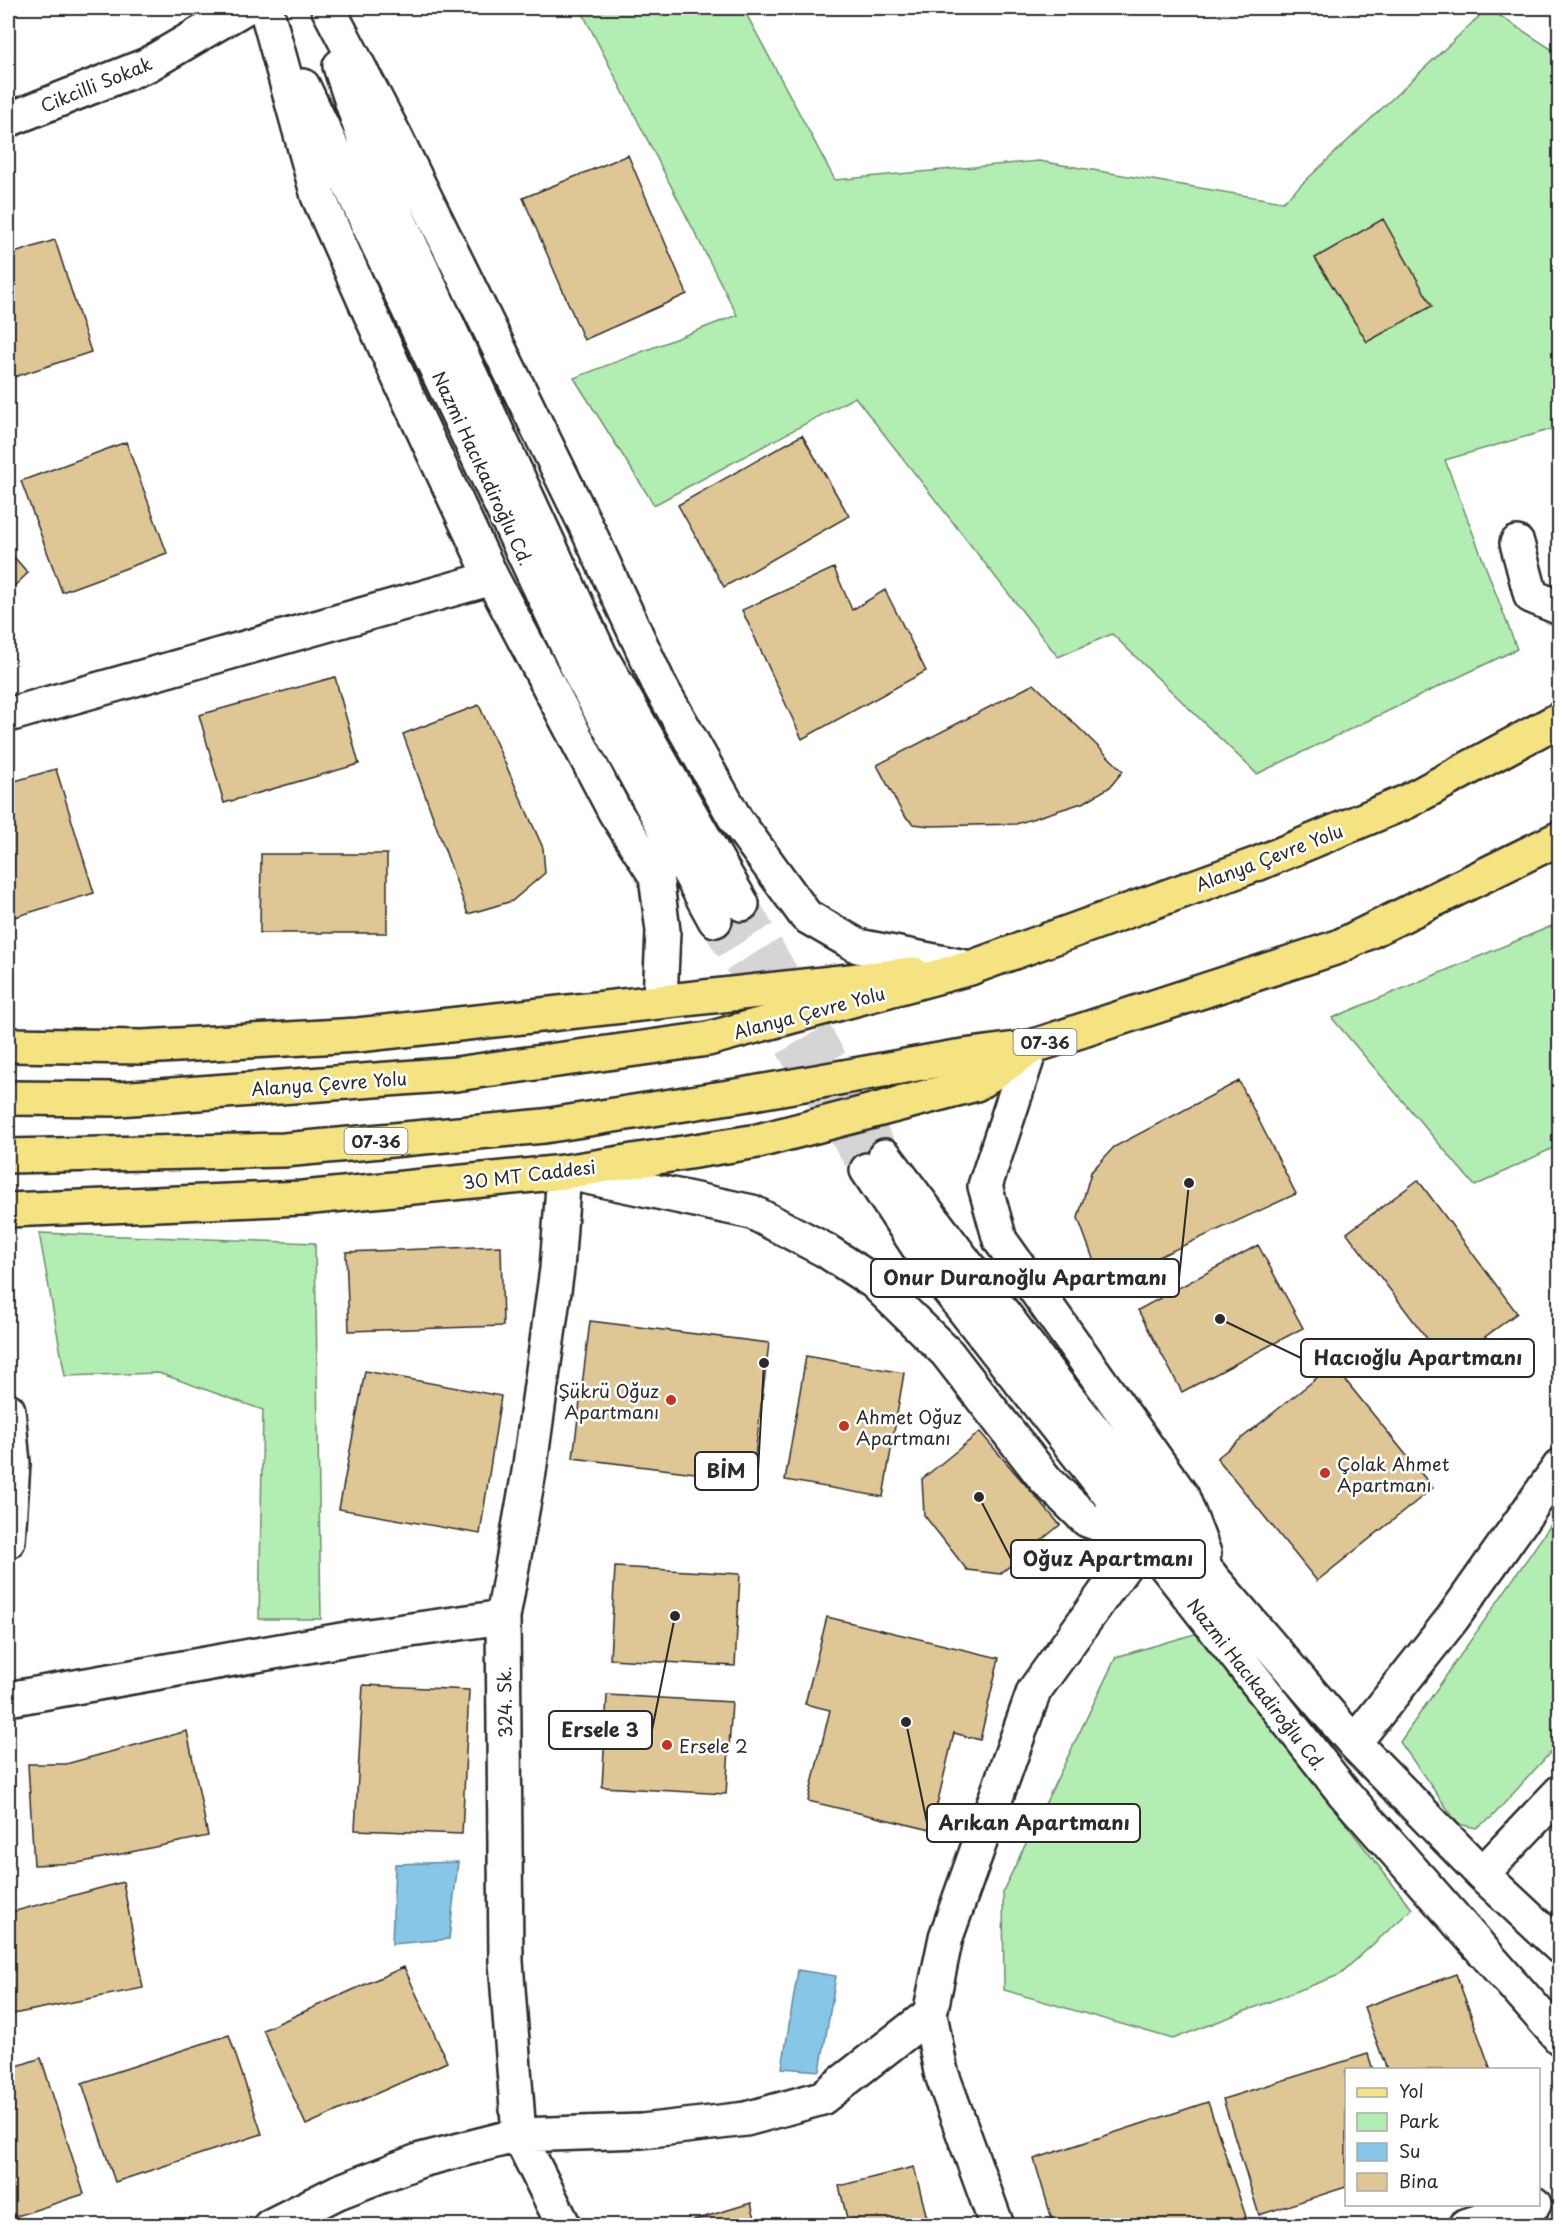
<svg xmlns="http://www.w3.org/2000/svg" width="1567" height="2233" viewBox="0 0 1567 2233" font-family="'Playpen Sans',sans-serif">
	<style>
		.green { fill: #b2edb2; stroke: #6e8c6e; stroke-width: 1.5 }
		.water { fill: #87c6e7; stroke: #62889c; stroke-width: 1.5 }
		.building { fill: #dfc695; stroke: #2b2b2b; stroke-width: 1.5 }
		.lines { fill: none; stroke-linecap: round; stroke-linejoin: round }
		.minor-tunnel { stroke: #d5d5d5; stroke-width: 33; stroke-dasharray: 33 16; stroke-linecap: butt }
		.minor-casing { stroke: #2b2b2b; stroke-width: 38 }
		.major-casing { stroke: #2b2b2b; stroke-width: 38 }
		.highway-casing { stroke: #2b2b2b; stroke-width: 38 }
		.minor { stroke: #fff; stroke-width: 33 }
		.major { stroke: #f5e382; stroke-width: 33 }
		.highway { stroke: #f5e382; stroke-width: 33 }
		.poi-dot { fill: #c8321e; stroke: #fff; stroke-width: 2 }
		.labels { text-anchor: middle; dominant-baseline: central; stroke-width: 5; stroke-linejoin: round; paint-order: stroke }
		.shield { fill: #fff; stroke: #6b6b6b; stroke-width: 1.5 }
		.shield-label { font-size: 16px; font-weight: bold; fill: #2b2b2b }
		.street-label { font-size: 18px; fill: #2b2b2b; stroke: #fff }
		.poi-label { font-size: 18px; fill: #2b2b2b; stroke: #fff; text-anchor: start }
		.leader { fill: none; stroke: #2b2b2b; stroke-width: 2 }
		.callout-dot { fill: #2b2b2b; stroke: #fff; stroke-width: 2 }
		.callout { fill: #fff; stroke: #2b2b2b; stroke-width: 2 }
		.callout-label { font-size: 20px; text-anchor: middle; font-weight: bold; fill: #2b2b2b }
	</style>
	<rect width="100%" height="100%" fill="#fff"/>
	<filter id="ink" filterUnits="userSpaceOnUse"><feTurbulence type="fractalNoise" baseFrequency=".0167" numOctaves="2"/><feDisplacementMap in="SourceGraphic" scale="12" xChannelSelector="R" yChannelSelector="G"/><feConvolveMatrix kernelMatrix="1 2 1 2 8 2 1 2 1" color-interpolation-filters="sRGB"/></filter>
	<g filter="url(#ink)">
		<path class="green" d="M 580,8 L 743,8 L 835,180 L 1039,161 L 1283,202 L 1488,8 L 1559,54 L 1559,427 L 1445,460 L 1517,649 L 1257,774 L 1112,634 L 1058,657 L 855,397 L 654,505 L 574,378 L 737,315 Z
			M 1559,923 L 1559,1145 L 1475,1186 L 1332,1018 Z
			M 39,1233 L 315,1243 L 321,1619 L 259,1619 L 263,1410 L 159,1373 L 65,1376 Z
			M 1559,1513 L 1559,1743 L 1492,1817 L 1476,1828 L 1458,1824 L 1400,1742 Z
			M 1198,1633 L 1412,1909 L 1339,1975 L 1173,2039 L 1004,1990 L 1003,1891 L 1116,1657 Z"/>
		<path class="water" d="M 458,1862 L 449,1939 L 392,1944 L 395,1864 Z
			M 798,1970 L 836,1976 L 820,2071 L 782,2068 Z"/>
		<path class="building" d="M 628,155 L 687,294 L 584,340 L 523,198 Z
			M 1383,219 L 1432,306 L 1367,342 L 1315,258 Z
			M 55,240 L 91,352 L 8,379 L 8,255 Z
			M 802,435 L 849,516 L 724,587 L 678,505 Z
			M 126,442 L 167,553 L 62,592 L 21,481 Z
			M 8,550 L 28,573 L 8,592 Z
			M 834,568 L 852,610 L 885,590 L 926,671 L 802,739 L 742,610 Z
			M 335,677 L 359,764 L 224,803 L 199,715 Z
			M 1034,684 L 1123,771 L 1110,787 L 1085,802 L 1016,824 L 930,826 L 913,824 L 903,814 L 877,765 Z
			M 479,705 L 543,848 L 545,873 L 512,901 L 468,914 L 403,734 Z
			M 56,769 L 94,893 L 8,919 L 8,783 Z
			M 261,854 L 387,854 L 387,933 L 260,933 Z
			M 1239,1081 L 1296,1194 L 1102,1283 L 1078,1218 L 1091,1172 L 1114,1147 Z
			M 1418,1180 L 1517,1313 L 1447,1365 L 1347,1233 Z
			M 1258,1245 L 1303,1328 L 1182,1392 L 1138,1310 Z
			M 501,1246 L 503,1326 L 349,1331 L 346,1252 Z
			M 590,1321 L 769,1343 L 752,1480 L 573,1458 Z
			M 806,1356 L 904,1373 L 883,1497 L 785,1480 Z
			M 1333,1365 L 1433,1488 L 1317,1581 L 1217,1458 Z
			M 365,1371 L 501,1396 L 480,1534 L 339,1509 Z
			M 980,1432 L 1060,1525 L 1000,1574 L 967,1570 L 924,1515 L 922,1479 Z
			M 615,1567 L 740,1574 L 735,1666 L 610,1659 Z
			M 827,1617 L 999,1658 L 980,1740 L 954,1733 L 931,1830 L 808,1801 L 830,1710 L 805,1704 Z
			M 363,1685 L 469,1690 L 462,1834 L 355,1830 Z
			M 607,1695 L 732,1702 L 726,1794 L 602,1787 Z
			M 187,1731 L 208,1836 L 78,1863 L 34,1865 L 28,1764 L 66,1764 Z
			M 123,1882 L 143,1988 L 8,2015 L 8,1913 Z
			M 404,1967 L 447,2062 L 306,2125 L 263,2030 Z
			M 1456,1974 L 1491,2070 L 1387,2070 L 1364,2007 Z
			M 229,2035 L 262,2134 L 115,2182 L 82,2083 Z
			M 1368,2054 L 1373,2070 L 1346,2070 L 1346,2187 L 1259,2215 L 1223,2099 Z
			M 41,2058 L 84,2194 L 8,2219 L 8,2069 Z
			M 1208,2102 L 1246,2217 L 1217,2226 L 1054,2226 L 1034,2159 Z
			M 914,2167 L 929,2226 L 849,2226 L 839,2186 Z
			M 751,2203 L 757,2226 L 675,2226 Z"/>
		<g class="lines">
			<path class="minor-tunnel" d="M 742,904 L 885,1156
				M 715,920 L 867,1170"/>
			<defs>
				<path id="minor" d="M 266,8 L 318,196 L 403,387 L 492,578 L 615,812 L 656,876 L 663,931 L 660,1000
					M 328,8 L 396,138 L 587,528 L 659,684 L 736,820 L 806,916 L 858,946 L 970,968
					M 340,66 L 371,159 L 600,655 L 742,904
					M 303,86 L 582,677 L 715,920
					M 8,120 L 147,65 L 244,8
					M 1517,543 L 1531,596 L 1560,608
					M 8,715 L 492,578
					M 1031,1047 L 985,1186 L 1000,1240 L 1182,1496 L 1204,1553
					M 885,1156 L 1049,1374 L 1214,1580 L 1354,1743 L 1482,1874 L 1560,1947
					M 867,1170 L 936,1274 L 1344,1793 L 1560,2038
					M 8,1410 L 13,1463 L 8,1541
					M 8,1699 L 347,1639 L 503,1617
					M 1354,1743 L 1452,1619 L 1560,1466
					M 1482,1874 L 1560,1792
					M 270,2226 L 338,2192 L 421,2160 L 519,2135 L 642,2131 L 746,2119 L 822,2098 L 930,2014
					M 564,2226 L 519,2135 L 506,1962 L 503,1617 L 529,1472 L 557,1269 L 564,1172 L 752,1212 L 825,1250 L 874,1282 L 947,1353 L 1045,1479 L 1087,1520 L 1143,1540 L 1034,1691 L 946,1937 L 930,2014 L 941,2072 L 997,2226
					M 1465,2226 L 1534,2204"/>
				<path id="major" d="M 8,1045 L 143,1047 L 358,1035 L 914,974
					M 8,1210 L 303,1198 L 564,1172 L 758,1141 L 976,1084 L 1031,1047"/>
				<path id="highway" d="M 8,1098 L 118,1099 L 456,1074 L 708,1039 L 970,968 L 1257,864 L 1406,802 L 1560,719
					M 8,1156 L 284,1150 L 544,1126 L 742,1095 L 956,1057 L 1031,1047 L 1338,947 L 1560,838"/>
			</defs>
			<use href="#minor" class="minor-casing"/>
			<use href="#major" class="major-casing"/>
			<use href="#highway" class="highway-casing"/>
			<use href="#minor" class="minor"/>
			<use href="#major" class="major"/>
			<use href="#highway" class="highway"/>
		</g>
	</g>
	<g class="poi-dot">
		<circle cx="671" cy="1400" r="6"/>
		<circle cx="844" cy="1426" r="6"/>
		<circle cx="1325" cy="1473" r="6"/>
		<circle cx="667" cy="1745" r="6"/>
	</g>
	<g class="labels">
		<g class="shield">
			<rect x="1013.5" y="1029" width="63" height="26" rx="4.5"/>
			<rect x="344.5" y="1128" width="63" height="26" rx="4.5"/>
		</g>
		<g class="shield-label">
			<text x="1045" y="1042">07-36</text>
			<text x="376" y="1141">07-36</text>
		</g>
		<g class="street-label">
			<text transform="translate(96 84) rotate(-22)">Cikcilli Sokak</text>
			<text transform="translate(483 468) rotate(65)">Nazmi Hacıkadiroğlu Cd.</text>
			<text transform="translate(1269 857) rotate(-21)">Alanya Çevre Yolu</text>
			<text transform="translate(809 1012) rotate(-15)">Alanya Çevre Yolu</text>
			<text transform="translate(329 1083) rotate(-4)">Alanya Çevre Yolu</text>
			<text transform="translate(529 1174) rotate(-7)">30 MT Caddesi</text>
			<text transform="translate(1257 1684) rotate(52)">Nazmi Hacıkadiroğlu Cd.</text>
			<text transform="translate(504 1702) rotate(-91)">324. Sk.</text>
		</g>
		<g class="poi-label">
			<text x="659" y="1390" text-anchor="end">Şükrü Oğuz<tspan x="659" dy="21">Apartmanı</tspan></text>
			<text x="856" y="1416">Ahmet Oğuz<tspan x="856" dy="21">Apartmanı</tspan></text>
			<text x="1337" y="1463">Çolak Ahmet<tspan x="1337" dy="21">Apartmanı</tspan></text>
			<text x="679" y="1745">Ersele 2</text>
		</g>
	</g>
	<path class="leader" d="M1189 1183L1179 1278M1220 1319L1301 1358M764 1363L758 1471M979 1497L1011 1559M675 1616L652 1730M906 1722L927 1823"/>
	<g class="callout-dot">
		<circle cx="1189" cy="1183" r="6"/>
		<circle cx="1220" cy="1319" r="6"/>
		<circle cx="764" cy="1363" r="6"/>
		<circle cx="979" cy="1497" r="6"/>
		<circle cx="675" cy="1616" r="6"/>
		<circle cx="906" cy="1722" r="6"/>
	</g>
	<g class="callout">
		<rect x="871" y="1259" width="308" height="38" rx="6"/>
		<rect x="1301" y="1339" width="233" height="38" rx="6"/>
		<rect x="695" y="1452" width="63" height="38" rx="6"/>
		<rect x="1011" y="1540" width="194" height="38" rx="6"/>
		<rect x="549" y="1711" width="103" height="38" rx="6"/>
		<rect x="927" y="1804" width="213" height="38" rx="6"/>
	</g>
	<g class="callout-label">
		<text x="1025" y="1285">Onur Duranoğlu Apartmanı</text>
		<text x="1418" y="1365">Hacıoğlu Apartmanı</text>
		<text x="726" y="1478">BİM</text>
		<text x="1108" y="1566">Oğuz Apartmanı</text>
		<text x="600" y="1737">Ersele 3</text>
		<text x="1034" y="1830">Arıkan Apartmanı</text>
	</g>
	<rect width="1567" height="2233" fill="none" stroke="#fff" stroke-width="30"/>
	<rect x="15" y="15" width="1537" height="2203" fill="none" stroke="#2b2b2b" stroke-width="2" filter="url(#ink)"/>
	<rect x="1345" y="2068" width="195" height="138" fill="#ffffff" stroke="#aaaaaa" stroke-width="1.5"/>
	<rect x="1357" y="2088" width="30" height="9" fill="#f5e382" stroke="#aaaaaa" stroke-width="1.5"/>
	<text x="1399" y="2098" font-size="18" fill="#2b2b2b">Yol</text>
	<rect x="1357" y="2113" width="30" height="18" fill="#b2edb2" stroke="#aaaaaa" stroke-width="1.5"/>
	<text x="1399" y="2128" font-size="18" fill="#2b2b2b">Park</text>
	<rect x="1357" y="2143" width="30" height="18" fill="#87c6e7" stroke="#aaaaaa" stroke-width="1.5"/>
	<text x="1399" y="2158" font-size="18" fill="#2b2b2b">Su</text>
	<rect x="1357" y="2173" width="30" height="18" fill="#dfc695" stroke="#aaaaaa" stroke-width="1.5"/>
	<text x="1399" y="2188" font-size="18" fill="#2b2b2b">Bina</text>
</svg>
